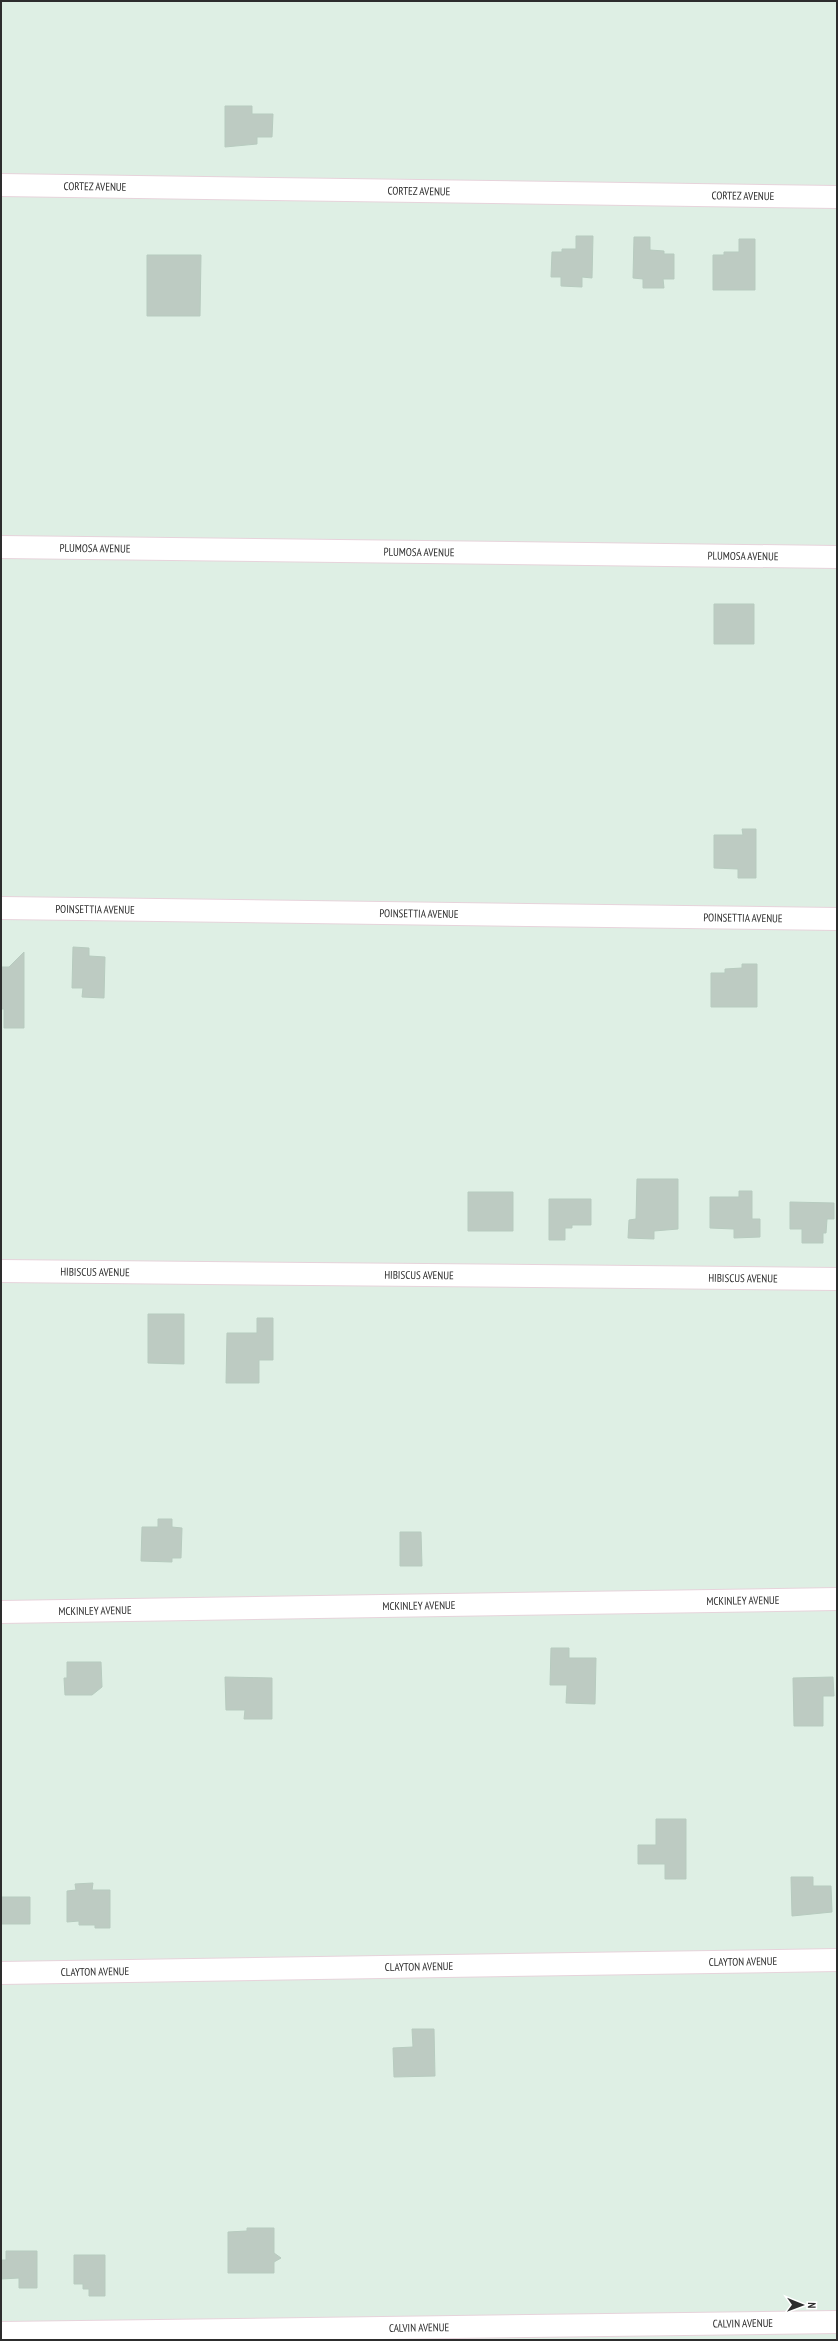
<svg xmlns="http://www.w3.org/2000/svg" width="838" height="2341" viewBox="0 0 838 2341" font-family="'PT Sans Narrow',sans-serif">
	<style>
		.building { fill: #bdcbc2; stroke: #b7cbbf }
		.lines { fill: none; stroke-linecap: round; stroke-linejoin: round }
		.minor-casing { stroke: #e7d3db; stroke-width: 24 }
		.minor { stroke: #fff; stroke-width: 22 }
		.labels { text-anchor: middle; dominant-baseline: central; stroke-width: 3; stroke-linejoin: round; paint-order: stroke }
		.street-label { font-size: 11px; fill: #2d2d2d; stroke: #fff }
	</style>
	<rect width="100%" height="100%" fill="#deefe4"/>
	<path class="building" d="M 225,106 L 252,106 L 252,114 L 273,114 L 272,137 L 257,137 L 257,144 L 225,147 Z
		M 576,236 L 593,236 L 592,278 L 582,277 L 582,287 L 561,286 L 561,277 L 551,277 L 552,252 L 562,252 L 562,249 L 576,249 Z
		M 634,237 L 650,237 L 650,250 L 664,251 L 664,254 L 674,254 L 674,279 L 663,279 L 664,288 L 643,288 L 643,279 L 633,278 Z
		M 739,239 L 755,239 L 755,290 L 713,290 L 713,255 L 724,255 L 724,252 L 739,252 Z
		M 147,255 L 201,255 L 200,316 L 147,316 Z
		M 714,604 L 754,604 L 754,644 L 714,644 Z
		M 742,829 L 756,829 L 756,878 L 738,878 L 738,869 L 714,868 L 714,835 L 743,835 Z
		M 73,947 L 89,948 L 89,956 L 105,957 L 104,998 L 82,997 L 83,988 L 72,988 Z
		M 24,952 L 24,1028 L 4,1028 L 4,1009 L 1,1009 L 1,967 L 9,967 Z
		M 742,964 L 757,964 L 757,1007 L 711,1007 L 711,973 L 725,973 L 725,969 L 742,968 Z
		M 637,1179 L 678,1179 L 678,1229 L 654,1231 L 654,1239 L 628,1238 L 629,1220 L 636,1219 Z
		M 739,1191 L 752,1191 L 752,1219 L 760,1219 L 760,1237 L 734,1238 L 734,1229 L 710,1228 L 710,1197 L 739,1197 Z
		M 468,1192 L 513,1192 L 513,1231 L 468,1231 Z
		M 549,1199 L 591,1199 L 591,1225 L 572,1225 L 572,1228 L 565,1228 L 565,1240 L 549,1240 Z
		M 790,1202 L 834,1203 L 834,1219 L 827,1219 L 826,1233 L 823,1233 L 823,1243 L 802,1243 L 802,1229 L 790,1229 Z
		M 148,1314 L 184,1314 L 184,1364 L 148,1363 Z
		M 257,1318 L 273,1318 L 273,1360 L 259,1360 L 259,1383 L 226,1383 L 227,1333 L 257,1333 Z
		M 158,1519 L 172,1519 L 172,1527 L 182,1528 L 181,1558 L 172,1558 L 172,1562 L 141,1561 L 142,1527 L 158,1527 Z
		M 400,1532 L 421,1532 L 422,1566 L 400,1566 Z
		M 551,1648 L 569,1648 L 569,1658 L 596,1658 L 595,1704 L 566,1703 L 567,1685 L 550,1685 Z
		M 67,1662 L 101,1662 L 102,1687 L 92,1695 L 65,1695 L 64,1678 L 67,1678 Z
		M 225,1677 L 272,1678 L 272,1719 L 244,1719 L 245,1710 L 226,1710 Z
		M 833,1677 L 834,1696 L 823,1696 L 823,1726 L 794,1726 L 793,1678 Z
		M 656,1819 L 686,1819 L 686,1879 L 665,1879 L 665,1864 L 638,1864 L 638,1845 L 656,1845 Z
		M 791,1877 L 813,1877 L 813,1886 L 831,1886 L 832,1912 L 792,1916 Z
		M 93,1883 L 92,1890 L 110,1890 L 110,1928 L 95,1928 L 95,1925 L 79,1925 L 79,1921 L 67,1922 L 67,1891 L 76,1890 L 75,1884 Z
		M 1,1897 L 30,1897 L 30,1924 L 1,1924 Z
		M 412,2029 L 434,2029 L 435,2076 L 394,2077 L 393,2048 L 413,2047 Z
		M 247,2228 L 274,2228 L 274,2253 L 281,2258 L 274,2262 L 274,2273 L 228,2273 L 228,2232 L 247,2231 Z
		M 6,2251 L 37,2251 L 37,2288 L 19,2288 L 19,2278 L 1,2279 L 1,2260 L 6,2260 Z
		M 74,2255 L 105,2255 L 105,2296 L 89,2296 L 89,2289 L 83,2289 L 83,2284 L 74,2284 Z"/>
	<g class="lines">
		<defs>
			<g id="minor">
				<path id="s1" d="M 1,185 L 837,197"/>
				<path id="s2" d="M 1,547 L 837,557"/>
				<path id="s3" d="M 1,908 L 837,919"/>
				<path id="s4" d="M 1,1271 L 837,1279"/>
				<path id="s5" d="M 1,1612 L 837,1599"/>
				<path id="s6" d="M 1,1973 L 837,1960"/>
				<path id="s7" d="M 1,2333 L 837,2322"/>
			</g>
		</defs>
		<use href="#minor" class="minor-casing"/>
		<use href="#minor" class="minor"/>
	</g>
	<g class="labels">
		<g class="street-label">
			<text stroke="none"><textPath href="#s1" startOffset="94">CORTEZ AVENUE</textPath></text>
			<text stroke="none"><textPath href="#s1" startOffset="418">CORTEZ AVENUE</textPath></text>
			<text stroke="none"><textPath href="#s1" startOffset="742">CORTEZ AVENUE</textPath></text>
			<text stroke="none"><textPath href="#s2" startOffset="94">PLUMOSA AVENUE</textPath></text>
			<text stroke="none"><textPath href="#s2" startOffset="418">PLUMOSA AVENUE</textPath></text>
			<text stroke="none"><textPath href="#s2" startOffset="742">PLUMOSA AVENUE</textPath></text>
			<text stroke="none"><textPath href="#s3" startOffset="94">POINSETTIA AVENUE</textPath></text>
			<text stroke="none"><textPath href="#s3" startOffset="418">POINSETTIA AVENUE</textPath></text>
			<text stroke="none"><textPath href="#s3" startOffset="742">POINSETTIA AVENUE</textPath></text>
			<text stroke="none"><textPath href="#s4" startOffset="94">HIBISCUS AVENUE</textPath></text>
			<text stroke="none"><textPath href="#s4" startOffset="418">HIBISCUS AVENUE</textPath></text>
			<text stroke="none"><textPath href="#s4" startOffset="742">HIBISCUS AVENUE</textPath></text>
			<text stroke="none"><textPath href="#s5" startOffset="742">MCKINLEY AVENUE</textPath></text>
			<text stroke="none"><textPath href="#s5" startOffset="418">MCKINLEY AVENUE</textPath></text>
			<text stroke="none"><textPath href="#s5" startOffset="94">MCKINLEY AVENUE</textPath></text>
			<text stroke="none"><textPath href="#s6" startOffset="742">CLAYTON AVENUE</textPath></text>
			<text stroke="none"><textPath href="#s6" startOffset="418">CLAYTON AVENUE</textPath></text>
			<text stroke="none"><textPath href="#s6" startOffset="94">CLAYTON AVENUE</textPath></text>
			<text stroke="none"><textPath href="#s7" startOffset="742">CALVIN AVENUE</textPath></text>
			<text stroke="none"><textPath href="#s7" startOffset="418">CALVIN AVENUE</textPath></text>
		</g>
	</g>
	<rect width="838" height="2341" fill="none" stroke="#2d2d2d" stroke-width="4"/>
	<g transform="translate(802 2305) rotate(91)" stroke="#ffffff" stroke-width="3" paint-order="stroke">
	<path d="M0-3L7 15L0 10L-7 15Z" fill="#2d2d2d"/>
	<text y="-6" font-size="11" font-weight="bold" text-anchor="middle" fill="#2d2d2d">N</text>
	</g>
</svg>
